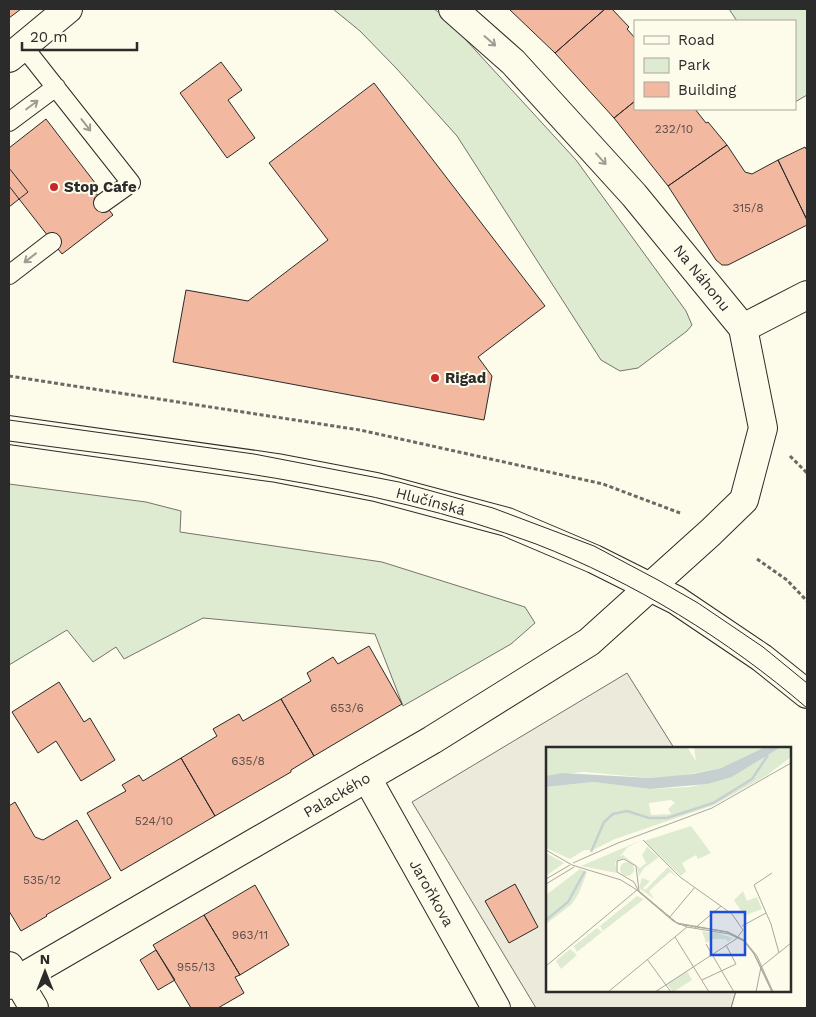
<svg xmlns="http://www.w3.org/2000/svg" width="816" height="1017" viewBox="0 0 816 1017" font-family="'Work Sans',sans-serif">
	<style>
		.green { fill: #deebd1; stroke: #74746e }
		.parking { fill: #eceadb; stroke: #74746e }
		.building { fill: #f2b8a0; stroke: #2b2b2b }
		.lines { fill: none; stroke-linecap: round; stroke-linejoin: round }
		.service-casing { stroke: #2b2b2b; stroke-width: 20 }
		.minor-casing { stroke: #2b2b2b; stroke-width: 30 }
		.tertiary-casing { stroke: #2b2b2b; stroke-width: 30 }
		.path { stroke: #6a6964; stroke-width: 3; stroke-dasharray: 4 2.5; stroke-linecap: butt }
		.service { stroke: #fdfbea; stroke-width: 18 }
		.minor { stroke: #fdfbea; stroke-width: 28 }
		.tertiary { stroke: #fdfbea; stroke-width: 28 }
		.tram { stroke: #2b2b2b; stroke-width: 1 }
		.oneway { stroke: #9e9d94 }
		.poi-dot { fill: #c62828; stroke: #fdfbea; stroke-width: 2 }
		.labels { text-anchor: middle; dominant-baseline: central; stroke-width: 4; stroke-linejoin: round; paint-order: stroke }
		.number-label { font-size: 12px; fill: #5d4e48 }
		.poi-label { font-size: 15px; font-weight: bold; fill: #2b2b2b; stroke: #fdfbea; text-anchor: start }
		.street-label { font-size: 15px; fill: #2b2b2b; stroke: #fdfbea }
		.inset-river { fill: none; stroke: #c7d0d0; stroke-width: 2.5 }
		.inset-road { fill: none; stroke: #a9a89e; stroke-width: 1 }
		.view { fill: #1d4ed8; fill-opacity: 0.15; stroke: #1d4ed8; stroke-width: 2.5 }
		.inset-edge { fill: none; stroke: #2b2b2b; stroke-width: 2.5 }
	</style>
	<rect width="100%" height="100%" fill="#fdfbea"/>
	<path class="green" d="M 333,9 L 434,9 L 444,16 L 576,160 L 686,311 L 692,325 L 687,331 L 638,368 L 620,371 L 601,360 L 457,136 L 396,68 L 360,31 Z
		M 729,9 L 807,9 L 807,95 L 795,102 L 795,21 L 737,21 Z
		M 9,484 L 146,502 L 181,511 L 180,532 L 382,562 L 525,607 L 535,623 L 511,644 L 403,706 L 375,634 L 203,618 L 124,659 L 116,647 L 93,662 L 67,630 L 9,665 Z"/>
	<path class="parking" d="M 627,673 L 674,748 L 547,748 L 547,991 L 736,991 L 731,1008 L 536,1008 L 412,802 Z"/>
	<path class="building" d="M 9,9 L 21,9 L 9,18 Z
		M 509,9 L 605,9 L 555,53 Z
		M 605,9 L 612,9 L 629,27 L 627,29 L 635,38 L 635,101 L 614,118 L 555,53 Z
		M 221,62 L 242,90 L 228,100 L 255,138 L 227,158 L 180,93 Z
		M 374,83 L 545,306 L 478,357 L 492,376 L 484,420 L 173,362 L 186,290 L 248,301 L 328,240 L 269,163 Z
		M 635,101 L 635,109 L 695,109 L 706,123 L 708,122 L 727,145 L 668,186 L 614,118 Z
		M 46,119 L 99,188 L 95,192 L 113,215 L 62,254 L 9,186 L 9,148 Z
		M 727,145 L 745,172 L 752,174 L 778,160 L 807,220 L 807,225 L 728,265 L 722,265 L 716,260 L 668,186 Z
		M 805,147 L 806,149 L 807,149 L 807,220 L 778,160 Z
		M 9,168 L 28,192 L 9,207 Z
		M 369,646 L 402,704 L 314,756 L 281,699 L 311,681 L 307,673 L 333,657 L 338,664 Z
		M 59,682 L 84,722 L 90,718 L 115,760 L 81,781 L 56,741 L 38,753 L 12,712 Z
		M 281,699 L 314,756 L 291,770 L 291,772 L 215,816 L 181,758 L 217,736 L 213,729 L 239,714 L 243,721 Z
		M 181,758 L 215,816 L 121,871 L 87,813 L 126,791 L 122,785 L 139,775 L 143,781 Z
		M 15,802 L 35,837 L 43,840 L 77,820 L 111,878 L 46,915 L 47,916 L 21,931 L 9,911 L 9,806 Z
		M 515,884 L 538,927 L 509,943 L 485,901 Z
		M 255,885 L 289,945 L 240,975 L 204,915 Z
		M 204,915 L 240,975 L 235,977 L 244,993 L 218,1008 L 191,1008 L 153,945 Z
		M 156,950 L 175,980 L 158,990 L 140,960 Z"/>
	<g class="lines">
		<defs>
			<path id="service" d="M 23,46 L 131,183 L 103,203
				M 9,122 L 56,87
				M 9,275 L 52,242"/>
			<g id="minor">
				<path d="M 9,58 L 68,9"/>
				<path d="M 743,328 L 807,295"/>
				<path id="s1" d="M 367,778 L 496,1008"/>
				<path d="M 9,966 L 34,1008"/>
				<path id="s2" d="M 9,985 L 432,740 L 589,642 L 711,532 L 744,500 L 763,428 L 743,328 L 634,195 L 513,62 L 453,9"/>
			</g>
			<g id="tertiary">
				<path id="s3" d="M 9,430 L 277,468 L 376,487 L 507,522 L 594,559 L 676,600 L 762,658 L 807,694"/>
			</g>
		</defs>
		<use href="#service" class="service-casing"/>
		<use href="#minor" class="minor-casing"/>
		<use href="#tertiary" class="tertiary-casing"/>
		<path class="path" d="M 9,376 L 360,430 L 603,484 L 680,513
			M 790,456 L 807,473
			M 757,559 L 787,580 L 807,601"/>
		<use href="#service" class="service"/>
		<use href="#minor" class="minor"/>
		<use href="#tertiary" class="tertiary"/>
		<path class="tram" d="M 9,420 L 254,454 L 399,482 L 493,508 L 594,546 L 658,580 L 698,603 L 763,647 L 807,683
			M 9,441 C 183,465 370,482 536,544 C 634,582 727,639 807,708"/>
	</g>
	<defs><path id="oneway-shaft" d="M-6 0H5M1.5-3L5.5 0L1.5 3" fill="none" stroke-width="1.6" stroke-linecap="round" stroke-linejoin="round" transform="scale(1.25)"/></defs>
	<g class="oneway">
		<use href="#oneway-shaft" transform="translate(490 41) rotate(41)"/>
		<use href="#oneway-shaft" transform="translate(32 105) rotate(-37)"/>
		<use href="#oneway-shaft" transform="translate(86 125) rotate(52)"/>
		<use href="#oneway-shaft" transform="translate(601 159) rotate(48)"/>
		<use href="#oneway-shaft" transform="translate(30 258) rotate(142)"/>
	</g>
	<g class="poi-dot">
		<circle cx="54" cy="187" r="5"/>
		<circle cx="435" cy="378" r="5"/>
	</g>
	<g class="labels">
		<g class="number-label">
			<text x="674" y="129">232/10</text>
			<text x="748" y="208">315/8</text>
			<text x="347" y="708">653/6</text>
			<text x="248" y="761">635/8</text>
			<text x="154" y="821">524/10</text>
			<text x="42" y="880">535/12</text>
			<text x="250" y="935">963/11</text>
			<text x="196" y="967">955/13</text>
		</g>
		<g class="poi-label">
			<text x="64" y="187">Stop Cafe</text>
			<text x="445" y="378">Rigad</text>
		</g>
		<g class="street-label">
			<text transform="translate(702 278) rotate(51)">Na Náhonu</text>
			<text stroke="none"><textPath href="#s3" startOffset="428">Hlučínská</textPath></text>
			<text stroke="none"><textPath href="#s2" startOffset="379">Palackého</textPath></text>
			<text stroke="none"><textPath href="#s1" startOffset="132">Jaroňkova</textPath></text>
		</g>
	</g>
	<g transform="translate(546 747)">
		<rect width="245" height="245" fill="#fdfbea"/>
		<path d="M 0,0 L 141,0 L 150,14 L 148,0 L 219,0 L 175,21 L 128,30 L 105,31 L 38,25 L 0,29 ZM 235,0 L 245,0 L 245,10 L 220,29 L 168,58 L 69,92 L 47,103 L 38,103 L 24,112 L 0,101 L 0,40 L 47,35 L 104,42 L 144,40 L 186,30 ZM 125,53 L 129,56 L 122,62 L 125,67 L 105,68 L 103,56 ZM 145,79 L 165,106 L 152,112 L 150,108 L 136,116 L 140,124 L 135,129 L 98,94 ZM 96,93 L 82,100 L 74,109 L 77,108 L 94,121 L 100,116 L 96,108 L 101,100 L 113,110 L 98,121 L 93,129 L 91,119 L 78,111 L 69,115 L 71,126 L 35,119 ZM 0,106 L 18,116 L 0,129 ZM74 122a7 7 0 1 1 14 0a7 7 0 1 1-14 0ZM 122,120 L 132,131 L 124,125 L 103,144 L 108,152 L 93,141 L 96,131 L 104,134 L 97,141 L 99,143 ZM 34,122 L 41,125 L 33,146 L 26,157 L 0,177 L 0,148 ZM 197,144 L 201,154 L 211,150 L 216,162 L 198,169 L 188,153 ZM 91,149 L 98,152 L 57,184 L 54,179 ZM 51,181 L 56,185 L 31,205 L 28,199 ZM 156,184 L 171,186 L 187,191 L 182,195 L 180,192 L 167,192 L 160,196 ZM 24,202 L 31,208 L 15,222 L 10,214 ZM 141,224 L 146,233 L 127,245 L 121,237 Z" fill="#deebd1" fill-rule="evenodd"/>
		<path d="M 219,0 L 235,0 L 186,30 L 161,37 L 104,42 L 47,35 L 0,40 L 0,29 L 16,26 L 105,31 L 147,27 L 175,21 Z" fill="#c7d0d0"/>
		<path class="inset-river" d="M 45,105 L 58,75 L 67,67 L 81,64 L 103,71 L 121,71 L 167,56 L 206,32 L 222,8M 0,173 L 22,155 L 39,124"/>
		<path class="inset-road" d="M 97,93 L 134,130 L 186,167 L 197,183 L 190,192 L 109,245M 0,103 L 26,118 L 75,133 L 91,143M 27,116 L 72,96 L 166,61 L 245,16M 226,126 L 208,138 L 225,177 L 233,206M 0,132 L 24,118M 0,137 L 28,120M 123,171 L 149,140M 196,179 L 220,166M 149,181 L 175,159M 129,190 L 163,245M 160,197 L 188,245M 101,212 L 125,245M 0,219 L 91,143 L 132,177 L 181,185 L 197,193 L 208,206 L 227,245M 156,233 L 190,217 L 180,198M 62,245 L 141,180M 210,245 L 215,220 L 245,196M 226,245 L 208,207 L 198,194 L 183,187 L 141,180 L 127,174 L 93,145 L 88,135 L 71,125 L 71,114 L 78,112 L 90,119 L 93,144 L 131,176 L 182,185 L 198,193 L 211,209 L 227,245"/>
		<path class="view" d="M 165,165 L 199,165 L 199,208 L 165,208 Z"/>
		<rect width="245" height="245" class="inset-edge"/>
	</g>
	<rect width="816" height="1017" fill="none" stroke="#2b2b2b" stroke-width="20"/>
	<rect x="634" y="20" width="162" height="90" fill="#fdfbea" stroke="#a9a89e"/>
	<rect x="644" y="36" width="25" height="8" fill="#fdfbea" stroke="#a9a89e"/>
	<text x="678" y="45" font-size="15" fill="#2b2b2b">Road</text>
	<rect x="644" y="58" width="25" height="15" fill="#deebd1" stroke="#a9a89e"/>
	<text x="678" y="70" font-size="15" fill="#2b2b2b">Park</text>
	<rect x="644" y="82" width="25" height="15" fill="#f2b8a0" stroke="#a9a89e"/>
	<text x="678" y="95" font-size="15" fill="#2b2b2b">Building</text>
	<g transform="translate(45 972)" stroke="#fdfbea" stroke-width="4" paint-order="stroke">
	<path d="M0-4L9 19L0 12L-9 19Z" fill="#2b2b2b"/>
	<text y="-8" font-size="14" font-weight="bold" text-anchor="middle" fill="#2b2b2b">N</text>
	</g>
	<path d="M22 42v8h115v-8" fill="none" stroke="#2b2b2b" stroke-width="2.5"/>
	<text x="30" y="42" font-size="15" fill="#2b2b2b" stroke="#fdfbea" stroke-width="4" paint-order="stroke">20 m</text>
</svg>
